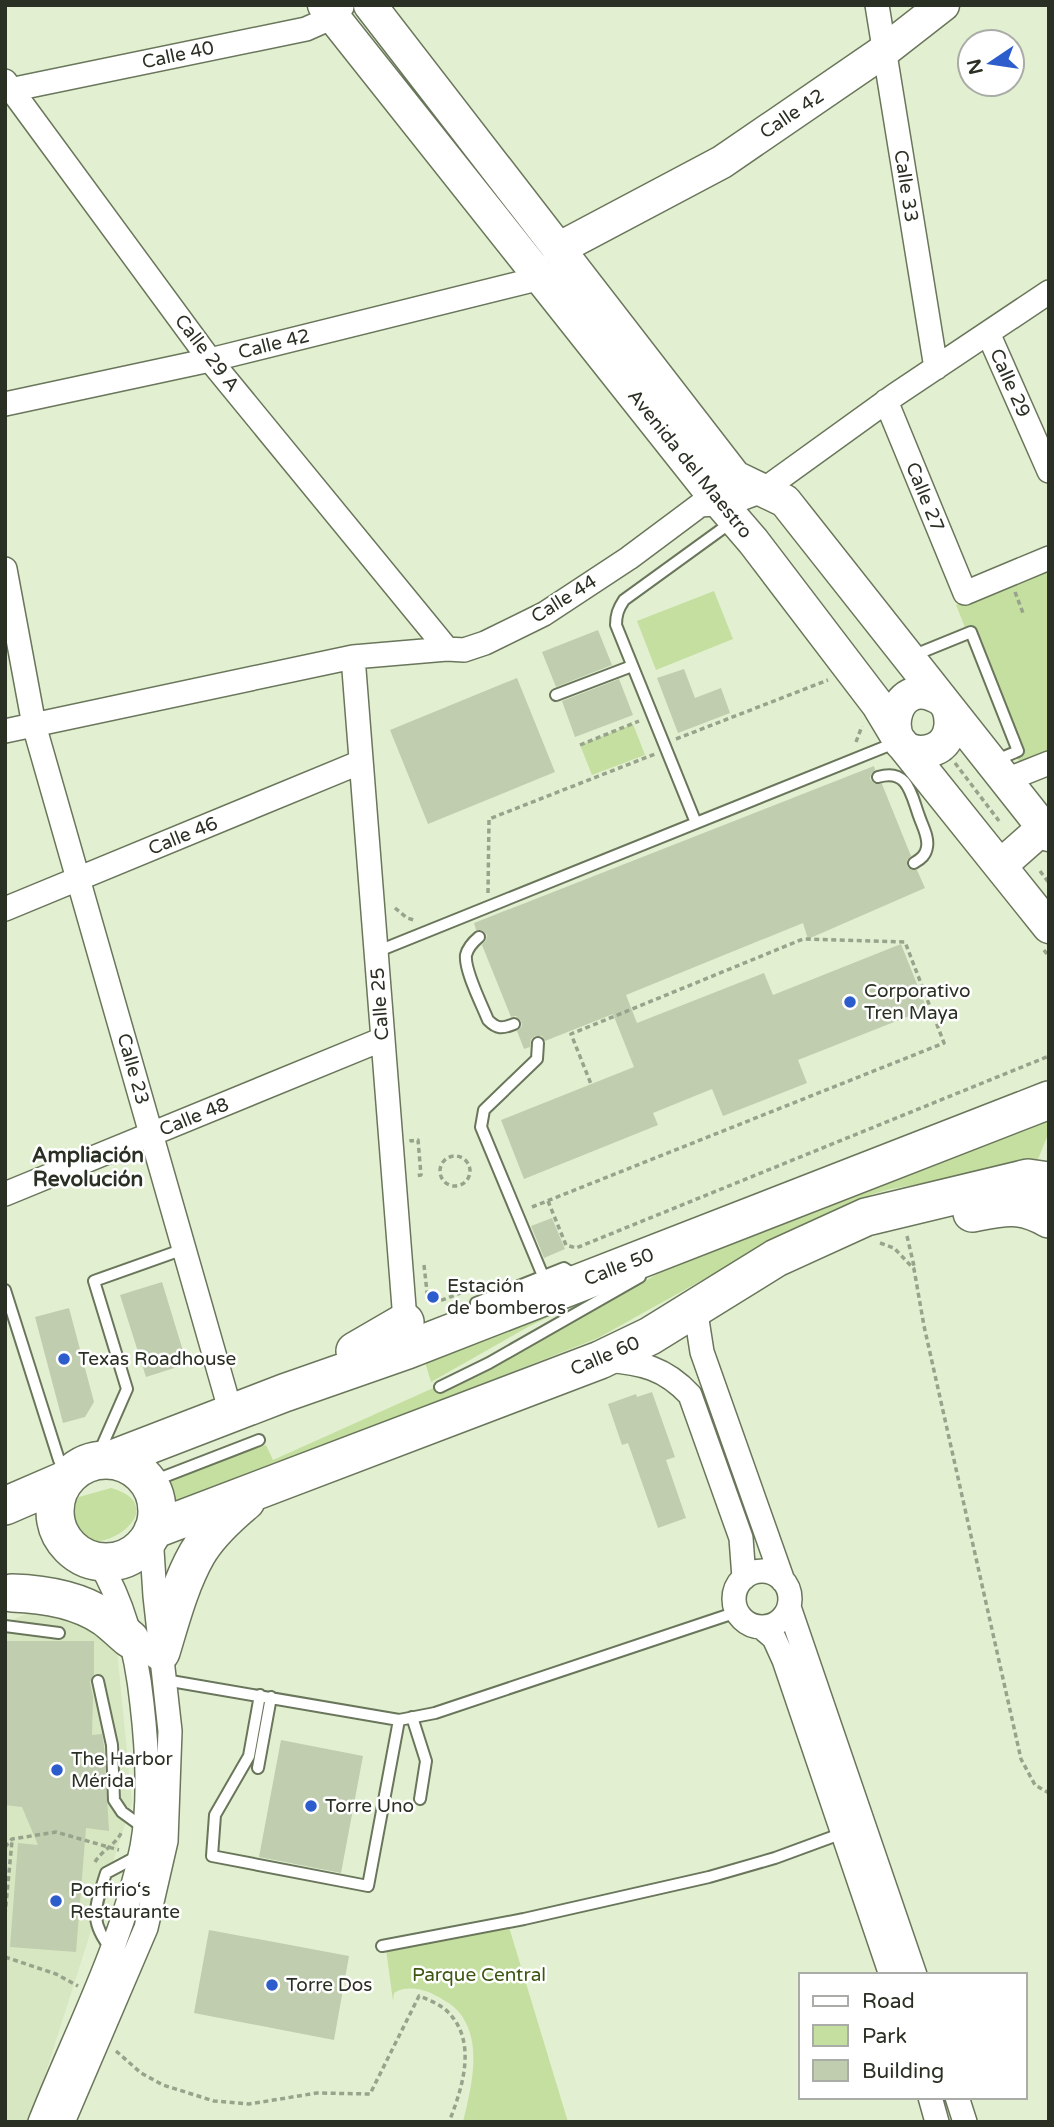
<svg xmlns="http://www.w3.org/2000/svg" width="1054" height="2127" viewBox="0 0 1054 2127" font-family="'Varela Round',sans-serif">
	<style>
		.built { fill: #d6e7c1 }
		.green { fill: #c4dfa0 }
		.building { fill: #c0cdaf }
		.lines { fill: none; stroke-linecap: round; stroke-linejoin: round }
		.lane-casing { stroke: #6a765b; stroke-width: 14 }
		.street-casing { stroke: #6a765b; stroke-width: 26 }
		.secondary-casing { stroke: #6a765b; stroke-width: 35 }
		.primary-casing { stroke: #6a765b; stroke-width: 40 }
		.path { stroke: #98a38c; stroke-width: 3.5; stroke-dasharray: 5 3.5; stroke-linecap: butt }
		.lane { stroke: #fff; stroke-width: 10 }
		.street { stroke: #fff; stroke-width: 23 }
		.secondary { stroke: #fff; stroke-width: 32 }
		.primary { stroke: #fff; stroke-width: 37 }
		.poi-dot { fill: #2d5dcc; stroke: #fff; stroke-width: 2.5 }
		.labels { text-anchor: middle; dominant-baseline: central; stroke-width: 5; stroke-linejoin: round; paint-order: stroke }
		.street-label { font-size: 19px; fill: #2a3024; stroke: #fff }
		.poi-label { font-size: 19px; fill: #2a3024; stroke: #fff; text-anchor: start }
		.park-label { font-size: 19px; fill: #3d5612; stroke: #fff }
		.neighbourhood-label { font-size: 21px; font-weight: bold; fill: #2a3024; stroke: #fff }
	</style>
	<rect width="100%" height="100%" fill="#e2f0d1"/>
	<path class="built" d="M 52,1603 L 116,1640 L 132,1802 L 30,2122 L 5,2122 L 5,1623 Z"/>
	<path class="green" d="M 1049,568 L 1049,758 L 1022,769 L 956,605 Z
		M 714,591 L 733,639 L 656,670 L 637,621 Z
		M 633,724 L 645,755 L 592,775 L 580,745 Z
		M 1049,1112 L 1049,1132 L 1036,1164 L 891,1189 L 873,1194 L 758,1249 L 598,1338 L 173,1506 L 166,1481 L 266,1445 L 273,1460 L 549,1336 L 678,1262 Z
		M 563,1303 L 566,1308 L 528,1327 L 431,1382 L 425,1362 Z
		M 111,1488 C 179,1507 91,1568 73,1528 C 69,1517 73,1506 79,1497 Z
		M 509,1927 L 568,2122 L 463,2122 C 471,2088 484,2041 458,2011 C 451,2003 440,1998 431,1993 C 420,1988 403,1986 394,1993 L 393,2001 L 386,1949 Z"/>
	<path class="building" d="M 598,630 L 612,665 L 556,687 L 542,652 Z
		M 684,669 L 695,698 L 721,688 L 730,713 L 678,733 L 657,678 Z
		M 517,678 L 555,772 L 428,824 L 390,730 Z
		M 619,679 L 633,715 L 575,737 L 562,701 Z
		M 874,766 L 875,770 L 871,774 L 870,779 L 875,784 L 882,784 L 911,856 L 907,860 L 907,866 L 911,870 L 917,870 L 925,888 L 808,939 L 803,923 L 626,995 L 637,1023 L 764,973 L 773,995 L 901,944 L 927,1009 L 798,1060 L 807,1083 L 723,1116 L 712,1089 L 653,1113 L 658,1125 L 524,1179 L 501,1120 L 634,1067 L 613,1014 L 545,1041 L 542,1036 L 535,1036 L 531,1039 L 530,1047 L 524,1049 L 517,1031 L 522,1026 L 521,1021 L 516,1016 L 511,1017 L 482,945 L 486,940 L 487,935 L 482,930 L 476,930 L 474,923 Z
		M 552,1218 L 565,1249 L 544,1258 L 531,1226 Z
		M 162,1282 L 187,1364 L 146,1377 L 120,1295 Z
		M 69,1308 L 94,1402 L 85,1417 L 63,1423 L 35,1317 Z
		M 652,1392 L 675,1457 L 666,1460 L 686,1518 L 658,1528 L 628,1443 L 622,1445 L 608,1404 L 636,1394 L 637,1397 Z
		M 5,1641 L 94,1641 L 94,1674 L 90,1682 L 93,1697 L 92,1735 L 102,1734 L 104,1746 L 109,1831 L 86,1828 L 76,1952 L 10,1947 L 18,1843 L 38,1845 L 22,1807 L 5,1805 Z
		M 281,1740 L 363,1756 L 341,1873 L 259,1857 Z
		M 209,1930 L 349,1956 L 334,2040 L 194,2013 Z"/>
	<g class="lines">
		<defs>
			<path id="lane" d="M 912,656 L 971,632 L 1018,751 L 994,761
				M 556,695 L 632,666
				M 878,777 C 908,768 911,794 919,816 C 922,825 929,837 927,847 C 926,855 921,859 914,863
				M 696,823 L 616,625 C 616,615 618,609 624,600 L 733,521
				M 479,937 C 473,942 468,947 466,955 C 464,970 482,1005 488,1020 C 497,1029 502,1029 514,1024
				M 376,952 L 897,742
				M 538,1043 L 537,1059 L 484,1110 L 481,1127 L 548,1288
				M 5,1290 L 59,1460 L 71,1470
				M 476,1317 L 476,1303 L 564,1268 L 576,1276
				M 440,1387 L 489,1363 L 640,1277
				M 98,1455 L 127,1389 L 94,1281 L 184,1249
				M 148,1483 L 259,1440
				M 5,1626 L 59,1633
				M 165,1680 L 399,1720 L 435,1713 L 737,1612
				M 98,1681 L 112,1745 L 114,1800 L 122,1812 L 144,1828
				M 260,1695 L 249,1756 L 215,1815 L 212,1856 L 368,1886 L 399,1720
				M 412,1717 L 426,1761 L 420,1799
				M 258,1768 L 271,1697
				M 382,1946 L 524,1919 L 709,1877 L 775,1858 L 843,1833
				M 112,1950 C 87,1920 96,1906 106,1873 L 138,1856"/>
			<path id="street" d="M 877,5 L 936,368
				M 5,81 L 210,360 L 447,649
				M 5,91 L 306,29 L 333,17 L 342,7
				M 988,333 L 1049,471
				M 886,401 L 965,593 L 1049,558
				M 5,404 L 210,360 L 541,278
				M 5,569 L 34,725 L 231,1413
				M 353,657 L 406,1333
				M 5,731 L 353,657 L 447,649 L 464,650 L 485,643 L 544,614 L 629,558 L 700,505 L 730,503 L 762,491 L 895,395 L 1049,292
				M 1006,780 L 1049,763
				M 5,909 L 361,762
				M 5,1194 L 383,1039
				M 695,1307 L 702,1352 L 783,1581
				M 606,1360 C 642,1363 665,1368 690,1395 L 741,1538 L 744,1578
				M734 1599a28 28 0 1 1 56 0a28 28 0 1 1-56 0Z
				M 789,1607 L 915,1975
				M 761,1627 L 774,1638 L 784,1660 L 891,1975
				M 930,2097 L 937,2122
				M 957,2097 L 965,2122
				M 40,2122 C 76,2031 123,1944 142,1847 C 150,1804 147,1747 142,1704 C 137,1656 124,1603 99,1562
				M 63,2122 L 146,1928 L 166,1841 L 170,1731 L 155,1596 L 151,1535"/>
			<path id="secondary" d="M 324,5 L 709,490 L 753,541 L 878,705 L 899,740 L 1049,927
				M 370,5 L 735,477 L 785,501 L 1049,835
				M 558,249 L 722,162 L 884,51 L 943,5
				M 942,700 C 889,666 875,762 929,751 C 950,746 954,725 948,708
				M 1000,866 L 1043,828"/>
			<path id="primary" d="M 972,1213 C 1003,1207 1020,1202 1049,1219
				M 355,1351 L 405,1322
				M 110,1460 L 284,1393 L 407,1350 L 1049,1100
				M55 1511a51 51 0 1 1 102 0a51 51 0 1 1-102 0Z
				M 5,1506 L 65,1480
				M 153,1530 L 600,1360 L 650,1336 L 776,1258 L 866,1217 L 1028,1178 L 1049,1181
				M 12,1593 C 44,1594 77,1599 104,1617 C 113,1623 121,1632 130,1639
				M 161,1652 C 171,1619 180,1584 197,1554 C 209,1533 228,1516 246,1501"/>
		</defs>
		<use href="#lane" class="lane-casing"/>
		<use href="#street" class="street-casing"/>
		<use href="#secondary" class="secondary-casing"/>
		<use href="#primary" class="primary-casing"/>
		<path class="path" d="M 1015,592 L 1023,613
			M 676,739 L 828,680
			M 856,742 L 862,726
			M 580,745 L 639,721
			M 955,763 L 999,821
			M 1040,871 L 1049,883
			M 488,893 L 489,819 L 655,754
			M 395,908 L 407,918 L 414,920
			M 1044,950 L 1049,957
			M 411,1139 L 411,1141 L 418,1140 L 421,1175 L 415,1176
			M440 1171a15 15 0 1 1 30 0a15 15 0 1 1-30 0Z
			M 548,1201 L 566,1245 L 576,1248 L 1049,1056
			M 532,1207 L 944,1043 L 905,942 L 803,939 L 571,1034 L 591,1084
			M 907,1236 L 914,1266
			M 880,1243 L 894,1248 L 914,1269 L 924,1326 L 1021,1759 L 1035,1785 L 1049,1793
			M 424,1265 L 428,1301 L 432,1304 L 468,1290
			M 5,1847 L 12,1839 L 56,1832 L 119,1850
			M 95,1862 C 102,1850 117,1844 122,1831
			M 5,1915 L 12,1841
			M 5,1957 L 56,1974 L 78,1986
			M 116,2051 L 141,2073 L 163,2085 L 214,2101 L 249,2104 L 317,2093 L 370,2094 L 419,1996 C 429,2000 440,2004 448,2012 C 478,2042 462,2089 449,2122"/>
		<use href="#lane" class="lane"/>
		<use href="#street" class="street"/>
		<use href="#secondary" class="secondary"/>
		<use href="#primary" class="primary"/>
	</g>
	<g class="poi-dot">
		<circle cx="850" cy="1002" r="7"/>
		<circle cx="433" cy="1297" r="7"/>
		<circle cx="64" cy="1359" r="7"/>
		<circle cx="57" cy="1770" r="7"/>
		<circle cx="311" cy="1806" r="7"/>
		<circle cx="56" cy="1901" r="7"/>
		<circle cx="272" cy="1985" r="7"/>
	</g>
	<g class="labels">
		<g class="street-label">
			<text transform="translate(178 55) rotate(-12)">Calle 40</text>
			<text transform="translate(792 114) rotate(-34)">Calle 42</text>
			<text transform="translate(906 186) rotate(81)">Calle 33</text>
			<text transform="translate(274 344) rotate(-14)">Calle 42</text>
			<text transform="translate(207 353) rotate(52)">Calle 29 A</text>
			<text transform="translate(1010 383) rotate(66)">Calle 29</text>
			<text transform="translate(690 464) rotate(51)">Avenida del Maestro</text>
			<text transform="translate(925 497) rotate(68)">Calle 27</text>
			<text transform="translate(564 599) rotate(-32)">Calle 44</text>
			<text transform="translate(183 836) rotate(-22)">Calle 46</text>
			<text transform="translate(380 1004) rotate(-94)">Calle 25</text>
			<text transform="translate(133 1069) rotate(74)">Calle 23</text>
			<text transform="translate(194 1117) rotate(-22)">Calle 48</text>
			<text transform="translate(619 1267) rotate(-21)">Calle 50</text>
			<text transform="translate(605 1356) rotate(-23)">Calle 60</text>
		</g>
		<g class="poi-label">
			<text x="864" y="991">Corporativo<tspan x="864" dy="22">Tren Maya</tspan></text>
			<text x="447" y="1286">Estación<tspan x="447" dy="22">de bomberos</tspan></text>
			<text x="78" y="1359">Texas Roadhouse</text>
			<text x="71" y="1759">The Harbor<tspan x="71" dy="22">Mérida</tspan></text>
			<text x="325" y="1806">Torre Uno</text>
			<text x="70" y="1890">Porfirio‘s<tspan x="70" dy="22">Restaurante</tspan></text>
			<text x="286" y="1985">Torre Dos</text>
		</g>
		<g class="park-label">
			<text x="479" y="1975">Parque Central</text>
		</g>
		<g class="neighbourhood-label">
			<text x="88" y="1155">Ampliación<tspan x="88" dy="24">Revolución</tspan></text>
		</g>
	</g>
	<rect width="1054" height="2127" fill="none" stroke="#2a3024" stroke-width="14"/>
	<rect x="799" y="1973" width="228" height="126" fill="#ffffff" stroke="#aaaca7" stroke-width="2"/>
	<rect x="813" y="1996" width="35" height="10" fill="#ffffff" stroke="#aaaca7" stroke-width="2"/>
	<text x="862" y="2008" font-size="21" fill="#2a3024">Road</text>
	<rect x="813" y="2025" width="35" height="21" fill="#c4dfa0" stroke="#aaaca7" stroke-width="2"/>
	<text x="862" y="2043" font-size="21" fill="#2a3024">Park</text>
	<rect x="813" y="2060" width="35" height="21" fill="#c0cdaf" stroke="#aaaca7" stroke-width="2"/>
	<text x="862" y="2078" font-size="21" fill="#2a3024">Building</text>
	<g transform="translate(991 63) rotate(257)"><circle r="33" fill="#ffffff" stroke="#aaaca7" stroke-width="2"/>
	<path d="M0-5L12 26L0 18L-12 26Z" fill="#2d5dcc"/>
	<text y="-10" font-size="19" font-weight="bold" text-anchor="middle" fill="#2a3024">N</text>
	</g>
</svg>
